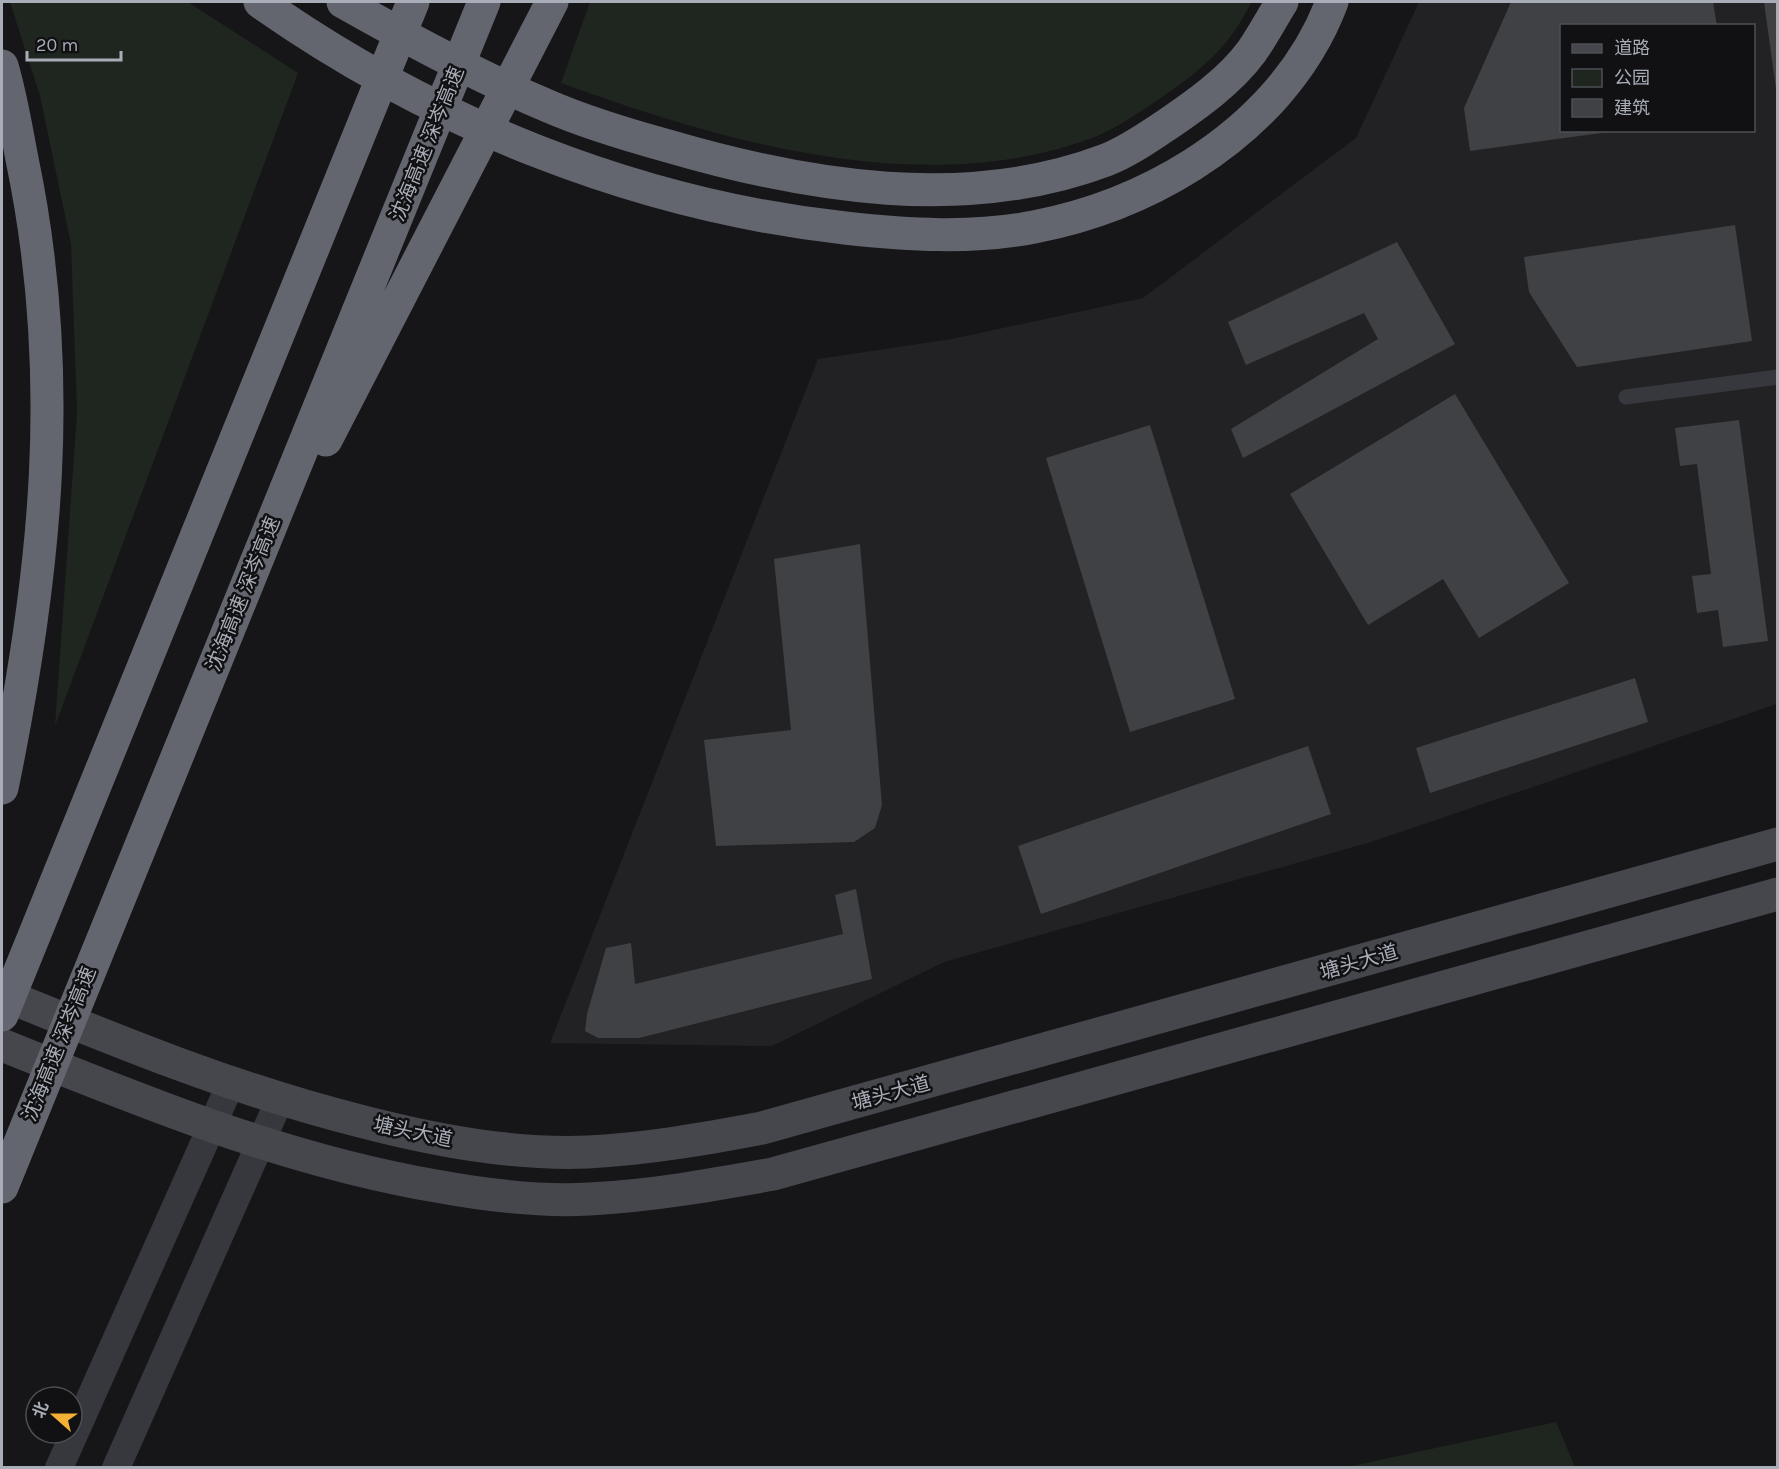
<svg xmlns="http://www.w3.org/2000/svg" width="1779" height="1469" viewBox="0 0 1779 1469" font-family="Karla,'Noto Sans SC',sans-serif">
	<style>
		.built { fill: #222225; fill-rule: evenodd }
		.green { fill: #1e261f }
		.building { fill: #404145 }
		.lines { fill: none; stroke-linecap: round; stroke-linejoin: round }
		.lane { stroke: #37383d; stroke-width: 15 }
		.street { stroke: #37383d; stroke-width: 28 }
		.secondary { stroke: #45474d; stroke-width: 33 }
		.highway { stroke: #63666e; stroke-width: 33 }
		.labels { text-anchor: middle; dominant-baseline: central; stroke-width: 5; stroke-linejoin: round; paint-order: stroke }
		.street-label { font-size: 20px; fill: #a8adb8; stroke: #111113 }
	</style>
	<rect width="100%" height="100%" fill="#161618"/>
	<path class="built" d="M 1419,2 L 1777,2 L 1777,704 L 1371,842 L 944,962 L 772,1046 L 550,1043 L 818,359 L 952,339 L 1143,298 L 1356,138 ZM 1562,26 L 1754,26 L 1754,130 L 1562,130 Z"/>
	<path class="green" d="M 10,2 L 188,2 L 298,73 L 55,726 L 77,413 L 71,244 L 40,96 Z
		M 590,2 L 1252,2 C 1245,13 1239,26 1231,36 C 1210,64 1180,85 1152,104 C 1135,115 1116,128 1097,136 C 928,202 723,142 561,83 Z
		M 1556,1422 L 1575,1467 L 1347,1467 Z"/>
	<path class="building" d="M 1511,2 L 1713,2 L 1717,26 L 1562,26 L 1562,130 L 1609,132 L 1470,151 L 1464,108 Z
		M 1764,2 L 1778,2 L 1778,89 L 1776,89 Z
		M 1735,225 L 1752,341 L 1577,367 L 1529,292 L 1524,257 Z
		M 1397,242 L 1455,344 L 1243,458 L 1231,429 L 1378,339 L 1364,313 L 1246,365 L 1228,322 Z
		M 1455,394 L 1569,583 L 1479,638 L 1443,579 L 1368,625 L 1290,494 Z
		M 1739,420 L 1768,641 L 1723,647 L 1718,610 L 1697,613 L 1692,576 L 1711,574 L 1697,464 L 1680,466 L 1675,428 Z
		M 1150,425 L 1235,699 L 1130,732 L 1046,458 Z
		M 860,544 L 882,805 L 875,828 L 854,842 L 716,846 L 704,740 L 791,730 L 774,559 Z
		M 1635,678 L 1648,722 L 1430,793 L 1416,748 Z
		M 1308,746 L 1331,814 L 1041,914 L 1018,846 Z
		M 856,889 L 872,979 L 639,1038 L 598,1038 L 585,1031 L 587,1014 L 606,948 L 631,943 L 635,984 L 843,934 L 835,895 Z"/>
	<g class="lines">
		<path class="lane" d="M 1626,397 L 1778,377"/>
		<path class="street" d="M 59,1468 L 231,1083
			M 116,1468 L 280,1099"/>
		<path class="secondary" d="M 2,994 C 119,1042 236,1090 360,1121 C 433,1140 511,1155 588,1152 C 647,1149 704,1139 762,1128 L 1778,844
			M 2,1045 C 143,1102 285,1160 436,1186 C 485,1195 538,1202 589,1199 C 651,1196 712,1185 773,1174 L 1778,894"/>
		<path class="highway" d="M 260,2 C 432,123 636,205 845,228 C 907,235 973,239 1034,227 C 1091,216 1143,196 1192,165 C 1254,126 1306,71 1332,2
			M 343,2 C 410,40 477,76 548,106 C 587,123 628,135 668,146 C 808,187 966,213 1106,160 C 1127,152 1147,138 1165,126 C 1196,105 1230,81 1252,51 C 1263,35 1272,18 1282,2
			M 2,66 C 11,96 16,128 22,159 C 67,375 46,574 2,788
			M 326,440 L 552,2
			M 2,1015 L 413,2
			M 2,1187 L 484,2"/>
	</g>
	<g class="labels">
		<g class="street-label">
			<text transform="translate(427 144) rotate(-68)">沈海高速 深岑高速</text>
			<text transform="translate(243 594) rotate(-68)">沈海高速 深岑高速</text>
			<text transform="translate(1359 962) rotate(-16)">塘头大道</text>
			<text transform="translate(59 1044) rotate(-68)">沈海高速 深岑高速</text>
			<text transform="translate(891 1093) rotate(-15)">塘头大道</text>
			<text transform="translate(413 1132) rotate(12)">塘头大道</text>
		</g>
	</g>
	<rect width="1779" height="1469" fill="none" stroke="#a8adb8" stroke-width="6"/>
	<rect x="1560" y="24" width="195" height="108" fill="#111113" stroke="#4d4f55" stroke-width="1.5"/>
	<rect x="1572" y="44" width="30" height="9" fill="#45474d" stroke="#4d4f55" stroke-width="1.5"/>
	<text x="1614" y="54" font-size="18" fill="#a8adb8">道路</text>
	<rect x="1572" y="69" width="30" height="18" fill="#1e261f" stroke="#4d4f55" stroke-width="1.5"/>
	<text x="1614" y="84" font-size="18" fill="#a8adb8">公园</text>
	<rect x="1572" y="99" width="30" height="18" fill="#404145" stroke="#4d4f55" stroke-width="1.5"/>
	<text x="1614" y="114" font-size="18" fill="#a8adb8">建筑</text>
	<g transform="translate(54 1415) rotate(291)"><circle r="28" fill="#111113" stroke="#4d4f55" stroke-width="1.5"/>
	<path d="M0-4.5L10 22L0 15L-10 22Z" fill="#f2b134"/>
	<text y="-9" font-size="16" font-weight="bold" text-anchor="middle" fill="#a8adb8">北</text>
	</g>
	<path d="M27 51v9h94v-9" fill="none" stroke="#a8adb8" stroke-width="3"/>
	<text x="36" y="51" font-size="18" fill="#a8adb8" stroke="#111113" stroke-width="4.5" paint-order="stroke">20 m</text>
</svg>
